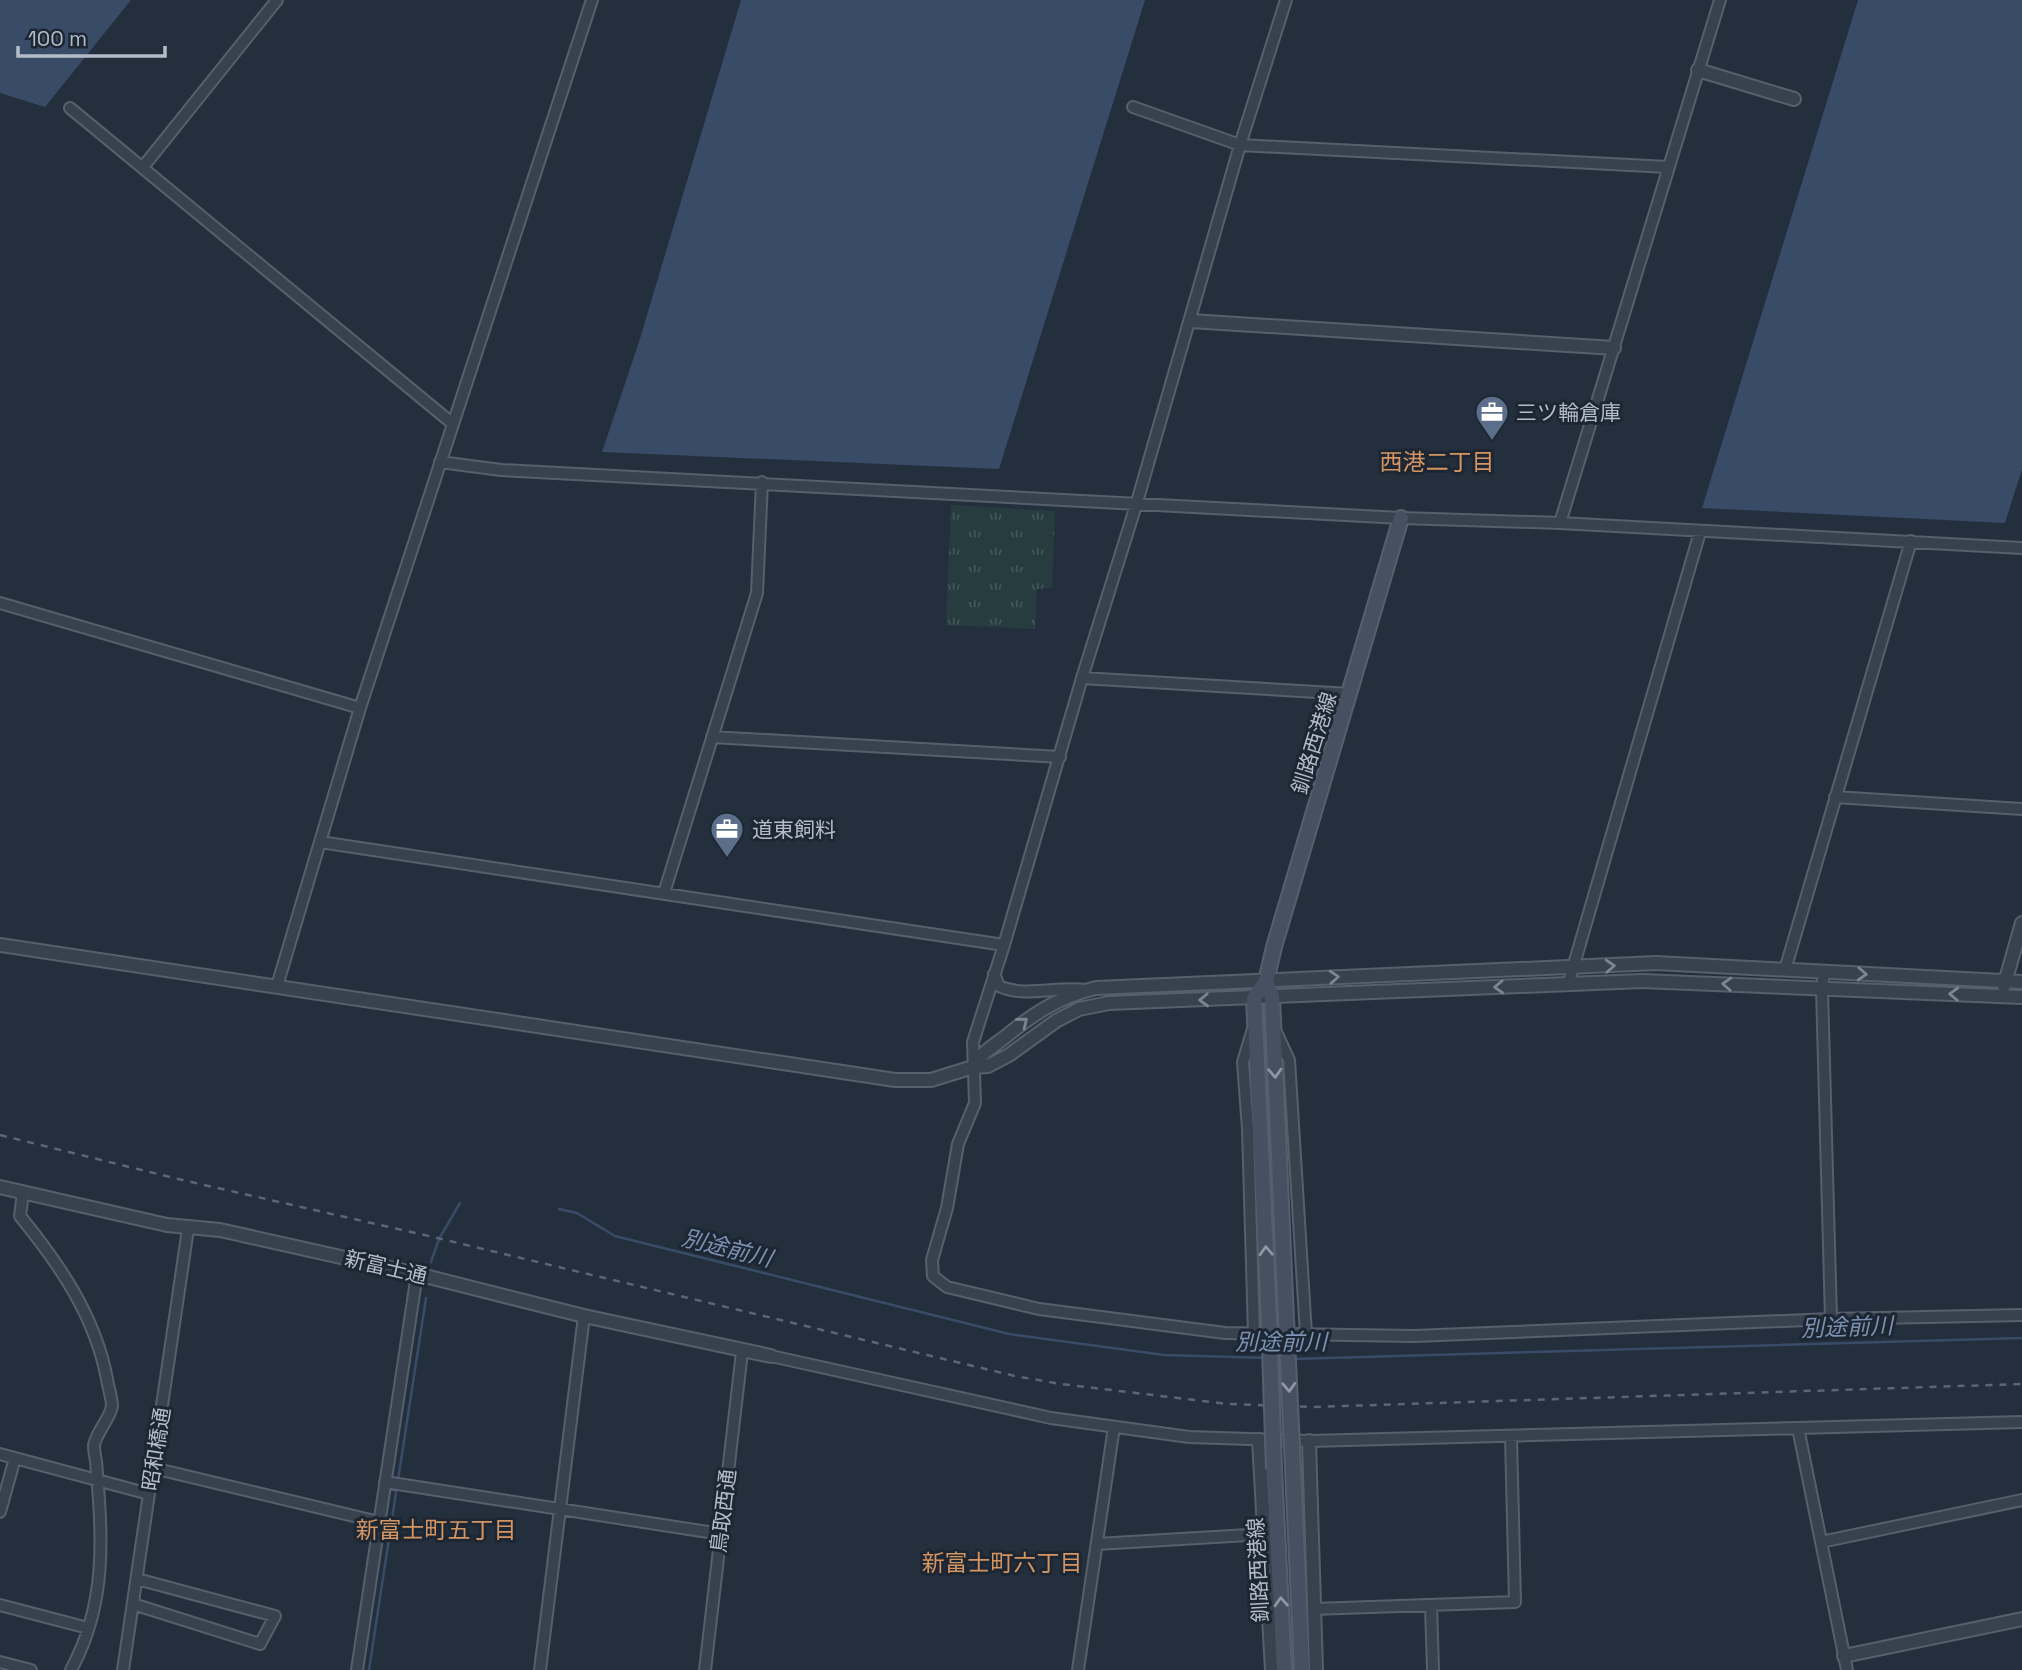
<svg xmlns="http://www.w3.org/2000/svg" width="2022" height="1670" viewBox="0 0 2022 1670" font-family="'Space Grotesk','Noto Sans JP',sans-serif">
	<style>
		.grass { fill: url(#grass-tufts) }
		.water { fill: #394c67 }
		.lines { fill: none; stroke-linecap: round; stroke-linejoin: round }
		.stream { stroke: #394c67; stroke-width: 2.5 }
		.minor-casing { stroke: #565f6c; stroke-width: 14 }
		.tertiary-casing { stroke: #565f6c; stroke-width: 16 }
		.secondary-casing { stroke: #565f6c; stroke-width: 18 }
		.minor { stroke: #38414e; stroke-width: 10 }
		.tertiary { stroke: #38414e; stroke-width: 12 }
		.secondary { stroke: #465061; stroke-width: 14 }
		.rail { stroke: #5a6575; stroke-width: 2.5; stroke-dasharray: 7 7; stroke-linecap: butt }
		.secondary-bridge-casing { stroke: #565f6c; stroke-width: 18; stroke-linecap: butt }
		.secondary-bridge { stroke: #465061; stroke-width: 14 }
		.oneway { stroke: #7c8592 }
		.oneway2 { stroke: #8e96a5 }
		.labels { text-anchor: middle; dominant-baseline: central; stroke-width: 6; stroke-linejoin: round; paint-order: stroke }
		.poi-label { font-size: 21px; fill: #b4bcc9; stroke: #1d2633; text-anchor: start }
		.street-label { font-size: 21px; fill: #b4bcc9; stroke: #1d2633 }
		.neighbourhood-label { font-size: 23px; fill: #d59563; stroke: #1d2633 }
		.water-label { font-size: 23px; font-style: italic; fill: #7c92b1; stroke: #1d2633 }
	</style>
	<defs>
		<pattern id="grass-tufts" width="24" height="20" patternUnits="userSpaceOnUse" patternTransform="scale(1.75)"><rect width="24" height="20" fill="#263c3f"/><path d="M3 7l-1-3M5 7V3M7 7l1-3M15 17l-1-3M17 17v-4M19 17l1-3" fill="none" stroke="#435659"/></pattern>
	</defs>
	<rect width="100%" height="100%" fill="#242f3e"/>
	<path class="grass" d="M 951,505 L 1055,511 L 1052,588 L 1037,589 L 1035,629 L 946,625 Z"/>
	<path class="water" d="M 0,0 L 131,0 L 45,107 L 0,93 Z
		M 741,0 L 1145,0 L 999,469 L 602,452 L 639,342 Z
		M 1858,0 L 2022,0 L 2022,469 L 2005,523 L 1702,508 Z"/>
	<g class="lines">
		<path class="stream" d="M 559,1209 L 577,1213 L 615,1236 L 1009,1334 L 1164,1355 L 1267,1358
			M 431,1262 L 439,1239 L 460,1203
			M 1294,1359 L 2022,1338
			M 398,1480 L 426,1298
			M 369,1670 L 397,1486"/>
		<defs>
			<path id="minor" d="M 1286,0 L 1240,145 L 1137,502 L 1082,678 L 1004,945 L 973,1042 L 975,1103 L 958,1144 L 947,1208 L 932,1260 L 933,1276 L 947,1287 L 1039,1309 L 1225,1333 L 1414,1336 L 1831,1319 L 2022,1315
				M 1133,107 L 1240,145 L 1668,167
				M 70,108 L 453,424
				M 143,167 L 277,0
				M 440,462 L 501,470 L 1401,518 L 1560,523 L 2022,548
				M 1560,523 L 1720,0
				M 0,603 L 360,708
				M 1082,678 L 1350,694
				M 712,737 L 1060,757
				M 1835,797 L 2022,809
				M 320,842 L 1004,945
				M 664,893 L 757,593 L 762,482
				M 1785,970 L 1911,541
				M 1824,972 L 1822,989 L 1831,1319
				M 994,974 L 999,986 C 1024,998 1057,986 1085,990
				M 1568,985 L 1700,532
				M 277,986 L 360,708 L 592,0
				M 1253,1029 L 1243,1062 L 1248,1129 L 1254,1334
				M 1276,1032 L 1289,1060 L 1306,1334
				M 23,1193 L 20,1216 C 60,1265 95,1316 107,1379 C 108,1387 112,1398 112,1406 C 110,1419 97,1431 94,1445 C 94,1450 95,1456 96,1461 C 102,1535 108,1602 71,1670
				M 771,1356 L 1051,1418 L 1189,1437 L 1309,1441 L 2022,1422
				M 1798,1428 L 1847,1670
				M 0,1454 L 149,1494
				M 153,1468 L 379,1522
				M 385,1482 L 721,1534
				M 0,1512 L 15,1458
				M 1821,1542 L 2022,1500
				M 1097,1544 L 1265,1534
				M 133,1604 L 260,1644 L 275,1616 L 137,1579
				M 0,1605 L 88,1628
				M 1431,1605 L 1433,1670
				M 1313,1609 L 1515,1602 L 1511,1437
				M 0,1662 L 31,1670
				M 123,1670 L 188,1229
				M 357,1670 L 417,1274
				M 540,1670 L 584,1316
				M 705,1670 L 742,1352
				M 1078,1670 L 1114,1427"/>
			<path id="tertiary" d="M 1698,70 L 1794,99
				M 1191,321 L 1614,348
				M 0,945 L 895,1080 L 931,1080 L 973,1067 L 988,1066 L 1009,1055 L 1056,1021 L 1079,1009 L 1109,1003 L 1642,981 L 2022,997
				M 2004,986 L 2022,923
				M 973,1067 C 982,1052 991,1048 1005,1037 C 1033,1014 1060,996 1096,988 L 1656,963 L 2022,982
				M 0,1187 L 167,1225 L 220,1230 L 417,1274 L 584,1316 L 771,1356
				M 1259,1440 L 1272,1670
				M 1309,1441 L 1316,1670
				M 1844,1656 L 2022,1619"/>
			<path id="secondary" d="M 1266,981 L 1272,997 L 1286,1319
				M 1269,1320 L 1254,998 L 1266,981 L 1274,947 L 1401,518
				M 1274,1469 L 1284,1670
				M 1293,1469 L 1302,1670"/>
		</defs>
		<use href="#minor" class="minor-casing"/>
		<use href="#tertiary" class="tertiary-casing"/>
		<use href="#secondary" class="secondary-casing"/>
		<use href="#minor" class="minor"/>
		<use href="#tertiary" class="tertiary"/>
		<use href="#secondary" class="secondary"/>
		<path class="rail" d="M 0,1135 L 178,1179 L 433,1237 L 1015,1376 L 1061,1384 L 1228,1404 L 1313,1407 L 2022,1384"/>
		<defs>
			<path id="secondary-bridge" d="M 1286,1319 L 1293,1469
				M 1269,1320 L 1274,1469"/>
		</defs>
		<use href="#secondary-bridge" class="secondary-bridge-casing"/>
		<use href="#secondary-bridge" class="secondary-bridge"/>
	</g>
	<defs><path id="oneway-chevron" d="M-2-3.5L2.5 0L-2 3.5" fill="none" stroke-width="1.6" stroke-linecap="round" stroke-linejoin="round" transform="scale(1.75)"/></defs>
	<g class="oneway">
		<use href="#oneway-chevron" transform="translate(1610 966) rotate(-3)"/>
		<use href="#oneway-chevron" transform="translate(1862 974) rotate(3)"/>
		<use href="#oneway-chevron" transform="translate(1334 977) rotate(-4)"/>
		<use href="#oneway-chevron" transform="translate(1727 984) rotate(-177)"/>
		<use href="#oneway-chevron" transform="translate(1499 987) rotate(178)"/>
		<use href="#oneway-chevron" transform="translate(1954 994) rotate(-178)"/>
		<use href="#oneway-chevron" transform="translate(1204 1000) rotate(178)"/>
		<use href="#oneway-chevron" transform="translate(1023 1022) rotate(-39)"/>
	</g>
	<g class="oneway2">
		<use href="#oneway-chevron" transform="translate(1275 1073) rotate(87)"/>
		<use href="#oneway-chevron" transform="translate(1266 1251) rotate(-93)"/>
		<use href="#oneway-chevron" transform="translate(1289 1387) rotate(88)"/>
		<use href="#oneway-chevron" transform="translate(1281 1602) rotate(-93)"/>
	</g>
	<defs>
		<symbol id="office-pin" viewBox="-11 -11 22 30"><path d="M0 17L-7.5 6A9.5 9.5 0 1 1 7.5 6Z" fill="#5c6f8a" stroke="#1d2633"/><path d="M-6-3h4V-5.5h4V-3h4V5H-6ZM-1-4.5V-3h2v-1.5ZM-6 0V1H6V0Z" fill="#fff"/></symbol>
	</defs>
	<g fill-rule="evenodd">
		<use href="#office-pin" x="1473" y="393" width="38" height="52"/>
		<use href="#office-pin" x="708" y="810" width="38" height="52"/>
	</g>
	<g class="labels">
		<g class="poi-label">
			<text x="1516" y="412">三ツ輪倉庫</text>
			<text x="752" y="829">道東飼料</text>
		</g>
		<g class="street-label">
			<text transform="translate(1314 743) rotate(-73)">釧路西港線</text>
			<text transform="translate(386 1267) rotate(13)">新富士通</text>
			<text transform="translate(156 1449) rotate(-81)">昭和橋通</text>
			<text transform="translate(723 1511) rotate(-83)">鳥取西通</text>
			<text transform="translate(1258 1570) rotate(-93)">釧路西港線</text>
		</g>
		<g class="neighbourhood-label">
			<text x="1437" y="462">西港二丁目</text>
			<text x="436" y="1530">新富士町五丁目</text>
			<text x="1002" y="1563">新富士町六丁目</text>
		</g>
		<g class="water-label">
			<text transform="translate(727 1248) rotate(14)">別途前川</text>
			<text transform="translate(1847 1327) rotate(-2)">別途前川</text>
			<text x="1281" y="1342">別途前川</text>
		</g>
	</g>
	<path d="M18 46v10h147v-10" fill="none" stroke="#b4bcc9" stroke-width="3.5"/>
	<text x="28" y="46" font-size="21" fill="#b4bcc9" stroke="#1d2633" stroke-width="5" paint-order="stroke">100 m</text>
</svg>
